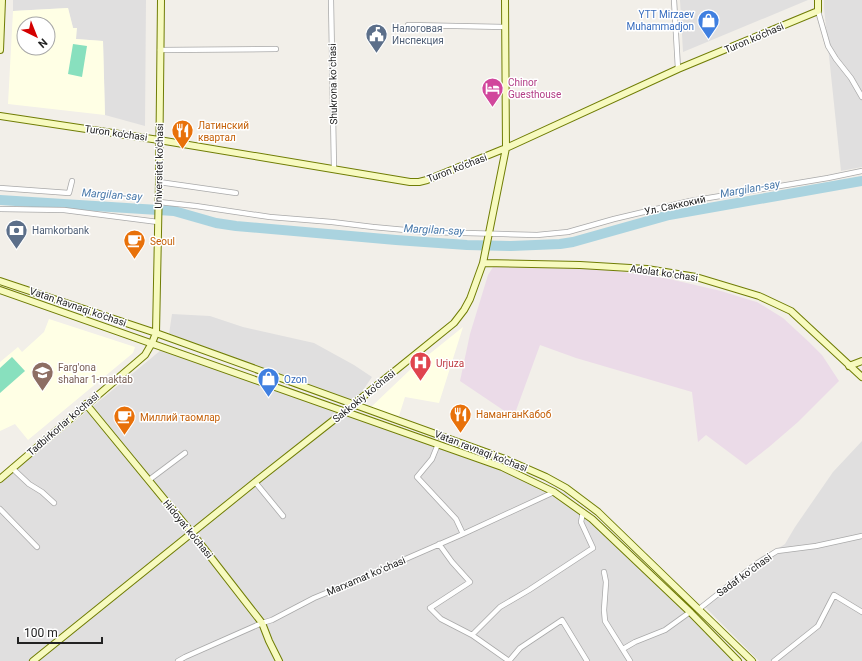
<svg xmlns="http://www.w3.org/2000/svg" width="862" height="661" viewBox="0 0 862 661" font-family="Roboto,sans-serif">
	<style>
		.residential { fill: #e0dfdf }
		.industrial { fill: #ebdbe8 }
		.education { fill: #ffffe5; fill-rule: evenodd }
		.pitch { fill: #88e0be }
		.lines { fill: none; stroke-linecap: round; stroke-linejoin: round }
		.river { stroke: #aad3df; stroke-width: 10 }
		.street-casing { stroke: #a9a9a9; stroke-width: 6 }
		.secondary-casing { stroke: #707d05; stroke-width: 8 }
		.street { stroke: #fff; stroke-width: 4.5 }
		.secondary { stroke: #f7fabf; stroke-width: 6 }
		.labels { text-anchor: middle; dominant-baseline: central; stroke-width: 3; stroke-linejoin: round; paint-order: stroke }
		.shop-label { font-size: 10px; fill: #366cbe; stroke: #fff; text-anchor: end }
		.service-label { font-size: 10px; fill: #4e5e75; stroke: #fff; text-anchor: start }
		.street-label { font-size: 10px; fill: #222; stroke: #fff }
		.hotel-label { font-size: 10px; fill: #b23c85; stroke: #fff; text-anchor: start }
		.food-label { font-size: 10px; fill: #c56008; stroke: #fff; text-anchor: start }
		.health-label { font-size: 10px; fill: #be3a42; stroke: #fff; text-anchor: start }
		.education-label { font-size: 10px; fill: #785e54; stroke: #fff; text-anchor: start }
		.water-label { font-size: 11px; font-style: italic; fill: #4a7aab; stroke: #fff }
	</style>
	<rect width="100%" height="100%" fill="#f2efe9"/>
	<path class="residential" d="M 13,0 L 146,0 L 145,126 L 105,115 L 103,41 L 76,39 L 68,8 L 13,11 Z
		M 680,0 L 808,0 L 683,52 Z
		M 824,0 L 862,0 L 862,167 L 841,171 L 824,8 Z
		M 172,314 L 210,316 L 243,327 L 314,343 L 354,365 L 372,377 L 355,402 L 169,334 Z
		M 161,350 L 565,493 L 738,661 L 0,661 L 0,483 Z
		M 862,441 L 862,661 L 759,661 L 704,606 L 756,563 L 785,544 L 795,527 L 833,472 Z"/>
	<path class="industrial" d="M 493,267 L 603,269 L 665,278 L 721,291 L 753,301 L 757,302 L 783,318 L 809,342 L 822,355 L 839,381 L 798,422 L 769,447 L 746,465 L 706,435 L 698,442 L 692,392 L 576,358 L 540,345 L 514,416 L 509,414 L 460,381 L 470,334 L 488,275 Z"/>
	<path class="education" d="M 68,8 L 73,28 L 77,28 L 76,39 L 103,41 L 105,115 L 8,104 L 13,11 ZM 24,24 L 48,24 L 48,48 L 24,48 Z
		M 49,319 L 135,347 L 133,353 L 28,440 L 15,424 L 0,431 L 0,362 L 18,347 L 22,352 L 44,332 Z
		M 463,327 L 439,403 L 405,397 L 399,416 L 370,408 L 412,368 Z"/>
	<path class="pitch" d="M 73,44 L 87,46 L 82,77 L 68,74 Z
		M 12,357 L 25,371 L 0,393 L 0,368 Z"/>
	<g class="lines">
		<path class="river" d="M 0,200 L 95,206 L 174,211 L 216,223 L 236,226 L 396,240 L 467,245 L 511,246 L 560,244 L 573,242 L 669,215 L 862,181"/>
		<defs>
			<path id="street" d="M 331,0 L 334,169
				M 674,0 L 678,69
				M 818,11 L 828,46 L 836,59 L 851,78 L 862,97
				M 408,25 L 505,27
				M 160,50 L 276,49
				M 159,182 L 236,193
				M 0,188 L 69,193 L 72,181
				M 159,202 L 196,206 L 270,217 L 332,222 L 373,227 L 427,232 L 503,234 L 537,235 L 568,232 L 614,219 L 690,201 L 828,178 L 862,171
				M 0,209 L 64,210 L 158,222
				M 438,444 L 432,459 L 417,477 L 456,519 L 463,534
				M 12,468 L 29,484 L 42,492 L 54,503
				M 149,480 L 185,453
				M 255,482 L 283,516
				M 0,509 L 37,547
				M 439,544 L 452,562 L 470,582 L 430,608 L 441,619 L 472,635 L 509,661
				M 604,572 L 606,582 L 604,610 L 605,621 L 630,661
				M 699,609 L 756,564 L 777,551 L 816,546 L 862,536
				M 472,635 L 500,607 L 529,590 L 593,548 L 581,522 L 583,512
				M 623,649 L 635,642 L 665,630 L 690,612
				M 178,661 L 185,657 L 262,623 L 272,620 L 314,598 L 355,581 L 463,534 L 554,492
				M 509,661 L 520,648 L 562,620 L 587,661
				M 774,661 L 813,630 L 818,626 L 834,595 L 862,612"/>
			<path id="secondary" d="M 0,50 L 2,0
				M 0,116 L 159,140 L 410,182 L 419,182 L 427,180 L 506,148 L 678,69 L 818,11 L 818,0
				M 483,263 L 580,265 L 647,269 L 696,277 L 759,296 L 791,311 L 862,377
				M 0,281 L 156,333 L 505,459 L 546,477 L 566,488 L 598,512 L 752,661
				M 0,290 L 502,467 L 554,492 L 592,519 L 691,613 L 738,661
				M 849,366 L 862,361
				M 86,404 L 192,533 L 262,623 L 269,641 L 279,661
				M 0,479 L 145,355 L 152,343 L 156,333 L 159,182 L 161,0
				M 33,661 L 255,482 L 354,404 L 454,323 L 464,310 L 470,299 L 483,263 L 506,148 L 505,0"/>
		</defs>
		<use href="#street" class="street-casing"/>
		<use href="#secondary" class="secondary-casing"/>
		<use href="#street" class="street"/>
		<use href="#secondary" class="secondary"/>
	</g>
	<defs>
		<symbol id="shop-pin" viewBox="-11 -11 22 30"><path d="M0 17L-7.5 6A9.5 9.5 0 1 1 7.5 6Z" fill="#3f7fe0" stroke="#fff"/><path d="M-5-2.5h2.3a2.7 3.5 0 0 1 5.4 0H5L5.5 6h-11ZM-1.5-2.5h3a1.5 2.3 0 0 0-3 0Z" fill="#fff"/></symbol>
		<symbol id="civic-pin" viewBox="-11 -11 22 30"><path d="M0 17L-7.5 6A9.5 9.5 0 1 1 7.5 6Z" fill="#5c6f8a" stroke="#fff"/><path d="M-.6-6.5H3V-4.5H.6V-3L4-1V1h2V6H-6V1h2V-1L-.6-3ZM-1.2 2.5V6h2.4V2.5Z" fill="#fff"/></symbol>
		<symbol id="hotel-pin" viewBox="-11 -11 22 30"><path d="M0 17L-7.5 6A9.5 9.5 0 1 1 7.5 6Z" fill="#d1479c" stroke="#fff"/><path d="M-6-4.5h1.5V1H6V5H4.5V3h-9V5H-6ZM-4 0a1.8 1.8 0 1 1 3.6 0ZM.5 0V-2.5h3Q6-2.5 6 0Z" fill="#fff"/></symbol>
		<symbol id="restaurant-pin" viewBox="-11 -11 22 30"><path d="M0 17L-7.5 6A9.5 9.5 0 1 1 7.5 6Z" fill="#e8710a" stroke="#fff"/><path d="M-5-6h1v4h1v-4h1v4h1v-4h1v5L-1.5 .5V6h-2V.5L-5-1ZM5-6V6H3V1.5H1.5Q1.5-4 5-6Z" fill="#fff"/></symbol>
		<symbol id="bank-pin" viewBox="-11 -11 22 30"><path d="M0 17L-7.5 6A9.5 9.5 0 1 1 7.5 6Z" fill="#5c6f8a" stroke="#fff"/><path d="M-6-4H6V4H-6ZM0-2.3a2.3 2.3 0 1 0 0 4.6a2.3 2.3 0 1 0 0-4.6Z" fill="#fff"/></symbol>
		<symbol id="cafe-pin" viewBox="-11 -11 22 30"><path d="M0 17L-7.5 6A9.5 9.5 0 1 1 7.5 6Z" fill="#e8710a" stroke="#fff"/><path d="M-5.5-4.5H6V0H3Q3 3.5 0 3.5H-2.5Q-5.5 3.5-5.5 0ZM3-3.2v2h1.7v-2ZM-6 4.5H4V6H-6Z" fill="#fff"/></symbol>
		<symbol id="hospital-pin" viewBox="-11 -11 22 30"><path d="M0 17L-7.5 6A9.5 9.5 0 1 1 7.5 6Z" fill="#e0444e" stroke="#fff"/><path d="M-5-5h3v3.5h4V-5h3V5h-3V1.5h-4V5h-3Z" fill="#fff"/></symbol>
		<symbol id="school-pin" viewBox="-11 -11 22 30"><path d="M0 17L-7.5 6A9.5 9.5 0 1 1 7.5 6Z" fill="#8d6e63" stroke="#fff"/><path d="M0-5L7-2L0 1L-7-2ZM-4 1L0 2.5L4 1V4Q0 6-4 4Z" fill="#fff"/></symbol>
	</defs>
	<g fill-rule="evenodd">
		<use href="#shop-pin" x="696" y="8" width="25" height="34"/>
		<use href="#civic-pin" x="364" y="22" width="25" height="34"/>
		<use href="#hotel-pin" x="480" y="76" width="25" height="34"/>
		<use href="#restaurant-pin" x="170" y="118" width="25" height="34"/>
		<use href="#bank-pin" x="4" y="218" width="25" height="34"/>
		<use href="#cafe-pin" x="122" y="228" width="25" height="34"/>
		<use href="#hospital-pin" x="408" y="350" width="25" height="34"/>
		<use href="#school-pin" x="30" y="360" width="25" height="34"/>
		<use href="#shop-pin" x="256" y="366" width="25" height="34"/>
		<use href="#restaurant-pin" x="448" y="402" width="25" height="34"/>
		<use href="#cafe-pin" x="112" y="404" width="25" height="34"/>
	</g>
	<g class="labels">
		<g class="shop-label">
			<text x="694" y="14">YTT Mirzaev<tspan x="694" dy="12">Muhammadjon</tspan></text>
			<text x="284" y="379" text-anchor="start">Ozon</text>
		</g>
		<g class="service-label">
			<text x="392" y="28">Налоговая<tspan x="392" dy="12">Инспекция</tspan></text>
			<text x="32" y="230">Hamkorbank</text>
		</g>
		<g class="street-label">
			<text transform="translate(754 38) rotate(-23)">Turon ko'chasi</text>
			<text transform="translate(333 84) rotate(-91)">Shukrona koʻchasi</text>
			<text transform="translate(116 133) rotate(8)">Turon ko'chasi</text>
			<text transform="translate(159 166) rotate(-89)">Universitet ko'chasi</text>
			<text transform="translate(457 168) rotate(-21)">Turon ko'chasi</text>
			<text transform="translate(675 205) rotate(-12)">Ул. Саккокий</text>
			<text transform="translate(664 273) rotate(8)">Adolat koʻchasi</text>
			<text transform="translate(78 307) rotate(19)">Vatan Ravnaqi ko'chasi</text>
			<text transform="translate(364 396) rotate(-39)">Sakkokiy ko'chasi</text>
			<text transform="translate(63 424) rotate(-41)">Tadbirkorlar ko'chasi</text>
			<text transform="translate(481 451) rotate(21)">Vatan ravnaqi ko'chasi</text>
			<text transform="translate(188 529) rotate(51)">Hidoyat ko'chasi</text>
			<text transform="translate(744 575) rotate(-36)">Sadaf koʻchasi</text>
			<text transform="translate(366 576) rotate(-23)">Marxamat koʻchasi</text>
		</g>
		<g class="hotel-label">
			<text x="508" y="82">Chinor<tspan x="508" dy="12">Guesthouse</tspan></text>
		</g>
		<g class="food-label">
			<text x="198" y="125">Латинский<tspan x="198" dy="12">квартал</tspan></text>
			<text x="150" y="241">Seoul</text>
			<text x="476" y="414">НаманганКабоб</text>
			<text x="140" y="417">Миллий таомлар</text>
		</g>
		<g class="health-label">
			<text x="436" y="363">Urjuza</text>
		</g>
		<g class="education-label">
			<text x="58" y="367">Farg'ona<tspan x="58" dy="12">shahar 1-maktab</tspan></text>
		</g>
		<g class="water-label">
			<text transform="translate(750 189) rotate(-10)">Margilan-say</text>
			<text transform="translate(112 195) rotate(4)">Margilan-say</text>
			<text transform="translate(434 230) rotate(3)">Margilan-say</text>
		</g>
	</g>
	<g transform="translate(36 36) rotate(137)"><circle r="19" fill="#ffffff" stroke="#a7a7a7"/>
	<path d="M0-3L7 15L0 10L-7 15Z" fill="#d40000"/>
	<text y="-6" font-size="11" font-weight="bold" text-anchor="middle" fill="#222222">N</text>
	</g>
	<path d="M18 637v6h84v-6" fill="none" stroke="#222222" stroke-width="2"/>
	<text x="24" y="637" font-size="12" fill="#222222" stroke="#ffffff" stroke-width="3" paint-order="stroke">100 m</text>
</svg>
